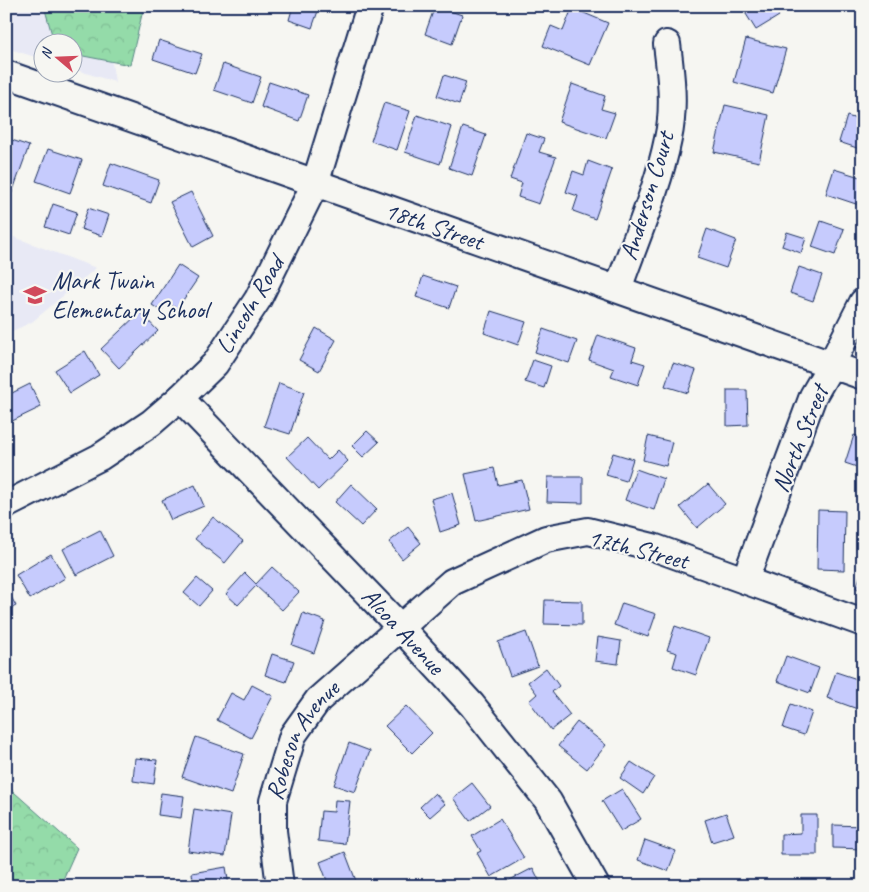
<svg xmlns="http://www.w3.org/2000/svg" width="869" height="892" viewBox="0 0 869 892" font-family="Caveat,sans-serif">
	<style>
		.built { fill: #e8e9f5 }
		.forest { fill: url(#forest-crowns); stroke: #588584 }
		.building { fill: #c6cbfd; stroke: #1b2f5e }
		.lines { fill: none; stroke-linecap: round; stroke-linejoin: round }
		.minor-casing { stroke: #1b2f5e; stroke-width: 30 }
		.minor { stroke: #f6f6f2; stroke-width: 26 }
		.labels { text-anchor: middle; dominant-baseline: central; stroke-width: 4.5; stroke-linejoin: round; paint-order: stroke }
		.street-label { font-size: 25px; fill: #1b2f5e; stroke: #f6f6f2 }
		.poi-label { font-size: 25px; fill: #1b2f5e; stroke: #f6f6f2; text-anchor: start }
	</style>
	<defs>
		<pattern id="forest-crowns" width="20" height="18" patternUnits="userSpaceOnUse" patternTransform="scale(1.25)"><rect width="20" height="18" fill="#94dba9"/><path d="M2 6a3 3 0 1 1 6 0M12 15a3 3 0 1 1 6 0" fill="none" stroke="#7fbc94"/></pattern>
	</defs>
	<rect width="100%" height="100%" fill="#f6f6f2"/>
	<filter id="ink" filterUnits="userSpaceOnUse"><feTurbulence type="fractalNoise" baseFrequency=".02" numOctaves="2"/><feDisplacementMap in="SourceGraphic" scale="10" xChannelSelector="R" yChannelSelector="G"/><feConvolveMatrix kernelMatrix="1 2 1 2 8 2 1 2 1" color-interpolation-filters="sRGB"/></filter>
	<g filter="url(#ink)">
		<path class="built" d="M 6,6 L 103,6 L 115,82 L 73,69 L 72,42 L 42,42 L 42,59 L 6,48 Z
			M 6,234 L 96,268 L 32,322 L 6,334 Z"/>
		<path class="forest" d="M 44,6 L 144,6 L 130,65 L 73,54 L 72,42 L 54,42 Z
			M 6,785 L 77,848 L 60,886 L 6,886 Z"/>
		<path class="building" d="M 293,6 L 304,6 L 318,11 L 312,28 L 289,20 Z
			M 435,6 L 462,15 L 452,44 L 425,34 Z
			M 741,6 L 773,6 L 779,16 L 756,30 Z
			M 572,8 L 608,23 L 590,65 L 543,46 L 551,26 L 563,31 Z
			M 746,39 L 786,49 L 773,93 L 734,82 Z
			M 159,40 L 202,54 L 195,73 L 153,59 Z
			M 223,64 L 261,77 L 252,103 L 214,90 Z
			M 444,75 L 466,82 L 459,104 L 437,96 Z
			M 269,82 L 308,95 L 299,121 L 261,107 Z
			M 572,84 L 605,96 L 601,109 L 615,113 L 606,138 L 559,122 Z
			M 384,103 L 410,111 L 397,150 L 371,141 Z
			M 725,105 L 769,115 L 759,162 L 714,152 Z
			M 417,115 L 452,127 L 440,164 L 405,152 Z
			M 847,116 L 863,121 L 863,150 L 839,142 Z
			M 463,127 L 486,135 L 472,176 L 449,168 Z
			M 526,133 L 544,139 L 539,152 L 556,157 L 539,204 L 518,197 L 522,183 L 510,179 Z
			M 6,138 L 29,146 L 12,193 L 6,191 Z
			M 48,149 L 82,160 L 70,193 L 36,181 Z
			M 588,161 L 612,170 L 595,219 L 573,211 L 578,196 L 566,192 L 573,171 L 584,175 Z
			M 111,163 L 159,180 L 151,203 L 103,186 Z
			M 834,169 L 863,178 L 863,193 L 859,205 L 826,194 Z
			M 191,192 L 213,236 L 193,247 L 170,202 Z
			M 53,204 L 77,212 L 69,235 L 45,227 Z
			M 88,208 L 109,215 L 102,236 L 81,229 Z
			M 821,221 L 844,229 L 835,255 L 812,247 Z
			M 707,229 L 736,240 L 726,268 L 697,258 Z
			M 787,232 L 806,238 L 801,253 L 782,246 Z
			M 178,265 L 198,278 L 177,309 L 167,302 L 161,311 L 152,305 Z
			M 799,267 L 822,275 L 813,301 L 790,293 Z
			M 423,276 L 456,287 L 449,308 L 416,297 Z
			M 491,311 L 526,322 L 518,345 L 484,333 Z
			M 140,312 L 158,331 L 119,368 L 101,349 Z
			M 316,328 L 336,340 L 319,371 L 299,360 Z
			M 543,329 L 577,341 L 569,363 L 535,352 Z
			M 598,335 L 636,348 L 632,360 L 645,364 L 638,385 L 611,376 L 614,369 L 589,360 Z
			M 85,351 L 99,375 L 70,393 L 55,370 Z
			M 533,360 L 551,366 L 544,388 L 525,382 Z
			M 673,363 L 696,370 L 688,393 L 665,386 Z
			M 279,383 L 304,392 L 290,434 L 264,426 Z
			M 30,384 L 41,407 L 6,424 L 6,396 Z
			M 727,390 L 747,390 L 748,425 L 727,426 Z
			M 367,431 L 379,442 L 363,457 L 352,446 Z
			M 854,435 L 863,438 L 863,469 L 845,463 Z
			M 648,436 L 672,442 L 666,466 L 643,460 Z
			M 307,438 L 328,460 L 338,450 L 348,461 L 318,490 L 287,457 Z
			M 613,453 L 633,459 L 626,481 L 606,475 Z
			M 494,468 L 498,485 L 522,480 L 529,509 L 476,521 L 465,474 Z
			M 636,469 L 664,479 L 654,510 L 625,500 Z
			M 548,477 L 583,477 L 583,503 L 547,502 Z
			M 351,484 L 377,509 L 361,526 L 335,502 Z
			M 708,484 L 725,504 L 697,528 L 680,507 Z
			M 195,485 L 204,506 L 171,520 L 162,500 Z
			M 452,493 L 461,525 L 440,532 L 431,499 Z
			M 818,510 L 845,511 L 844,570 L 817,569 Z
			M 213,517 L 243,541 L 225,563 L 195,539 Z
			M 408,527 L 421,543 L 402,559 L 389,542 Z
			M 100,530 L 113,556 L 76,575 L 63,549 Z
			M 51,554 L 65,578 L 30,599 L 16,575 Z
			M 272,567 L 299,592 L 282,610 L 256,586 L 238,605 L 226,594 L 245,573 L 256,584 Z
			M 863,568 L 863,591 L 856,588 Z
			M 197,578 L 212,591 L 199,606 L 184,593 Z
			M 6,587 L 16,606 L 6,611 Z
			M 545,600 L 582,601 L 582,625 L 544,624 Z
			M 622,603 L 656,614 L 648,637 L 614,625 Z
			M 303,613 L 325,621 L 314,653 L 292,645 Z
			M 675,626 L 709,638 L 696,675 L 673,667 L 677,653 L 667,650 Z
			M 526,632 L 538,666 L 510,676 L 498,642 Z
			M 598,637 L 621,641 L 618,664 L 595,661 Z
			M 272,654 L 294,661 L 286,682 L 265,675 Z
			M 786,656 L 819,668 L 810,693 L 777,681 Z
			M 546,668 L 559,686 L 552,692 L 570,715 L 551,730 L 529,701 L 537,694 L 528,682 Z
			M 836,672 L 863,681 L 863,711 L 827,698 Z
			M 252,685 L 273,696 L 251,738 L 217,720 L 231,693 L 244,700 Z
			M 791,704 L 812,712 L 804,735 L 783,728 Z
			M 406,706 L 432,733 L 412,753 L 385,726 Z
			M 577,722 L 606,745 L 587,769 L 558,746 Z
			M 196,737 L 244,754 L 231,794 L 182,777 Z
			M 349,743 L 370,751 L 355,792 L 334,785 Z
			M 135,758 L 157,760 L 154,784 L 133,781 Z
			M 631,762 L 654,777 L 643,794 L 620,778 Z
			M 472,783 L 490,806 L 470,821 L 453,798 Z
			M 622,789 L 641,819 L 621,831 L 602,801 Z
			M 161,793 L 184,796 L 181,818 L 158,815 Z
			M 435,793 L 445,804 L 430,817 L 420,807 Z
			M 335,800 L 350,801 L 345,844 L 318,841 L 321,811 L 334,812 Z
			M 194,809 L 231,815 L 225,856 L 188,851 Z
			M 726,813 L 734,835 L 712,842 L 705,820 Z
			M 801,815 L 817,815 L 817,855 L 781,855 L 781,834 L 801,833 Z
			M 500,819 L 524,858 L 491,877 L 477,853 L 481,851 L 472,836 Z
			M 833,825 L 863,826 L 863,849 L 833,848 Z
			M 645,840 L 676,851 L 668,871 L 638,860 Z
			M 345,852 L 358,886 L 329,886 L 320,862 Z
			M 226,867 L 229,886 L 194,886 L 192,873 Z
			M 533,868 L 542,886 L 511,886 L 508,881 Z"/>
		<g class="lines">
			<defs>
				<g id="minor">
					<path d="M 6,74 C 291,176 578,274 863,376"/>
					<path d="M 618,289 C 635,240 658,189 668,139 C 675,108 671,75 667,44"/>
					<path d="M 180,398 L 400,627 L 472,705 L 548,801 L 596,886"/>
					<path d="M 6,505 L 100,457 L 151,423 L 180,398 L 215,364 L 258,299 L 315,184 L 370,6"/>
					<path d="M 745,580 L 813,396 L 831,365 L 863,302"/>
					<path id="s1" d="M 280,886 L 273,831 L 273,801 L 293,735 L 318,700 L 452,582 L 546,539 L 588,531 L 653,547 L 863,623"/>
				</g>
			</defs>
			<use href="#minor" class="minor-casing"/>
			<use href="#minor" class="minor"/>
		</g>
	</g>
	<defs>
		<symbol id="school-bare" viewBox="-9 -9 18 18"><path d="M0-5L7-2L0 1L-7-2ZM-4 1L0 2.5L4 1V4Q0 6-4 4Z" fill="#d1495b" stroke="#f6f6f2" stroke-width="2.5" paint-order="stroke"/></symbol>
	</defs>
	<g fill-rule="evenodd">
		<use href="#school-bare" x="19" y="279" width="32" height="32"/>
	</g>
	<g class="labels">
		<g class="street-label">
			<text transform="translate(647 196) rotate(-73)">Anderson Court</text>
			<text transform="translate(434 226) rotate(19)">18th Street</text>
			<text transform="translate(250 305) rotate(-59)">Lincoln Road</text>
			<text transform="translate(800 439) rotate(-68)">North Street</text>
			<text transform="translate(638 549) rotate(14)">17th Street</text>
			<text transform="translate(403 631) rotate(47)">Alcoa Avenue</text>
			<text stroke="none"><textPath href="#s1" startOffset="154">Robeson Avenue</textPath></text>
		</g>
		<g class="poi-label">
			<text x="52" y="281">Mark Twain<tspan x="52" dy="29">Elementary School</tspan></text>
		</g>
	</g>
	<rect width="869" height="892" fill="none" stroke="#f6f6f2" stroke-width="25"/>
	<rect x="12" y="12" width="844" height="867" fill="none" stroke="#1b2f5e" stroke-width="2" filter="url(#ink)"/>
	<g transform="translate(58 58) rotate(289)"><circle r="24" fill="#f6f6f2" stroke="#9ea6b7"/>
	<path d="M0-4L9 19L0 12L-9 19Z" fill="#d1495b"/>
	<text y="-8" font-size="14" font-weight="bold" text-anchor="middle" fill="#1b2f5e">N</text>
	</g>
</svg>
